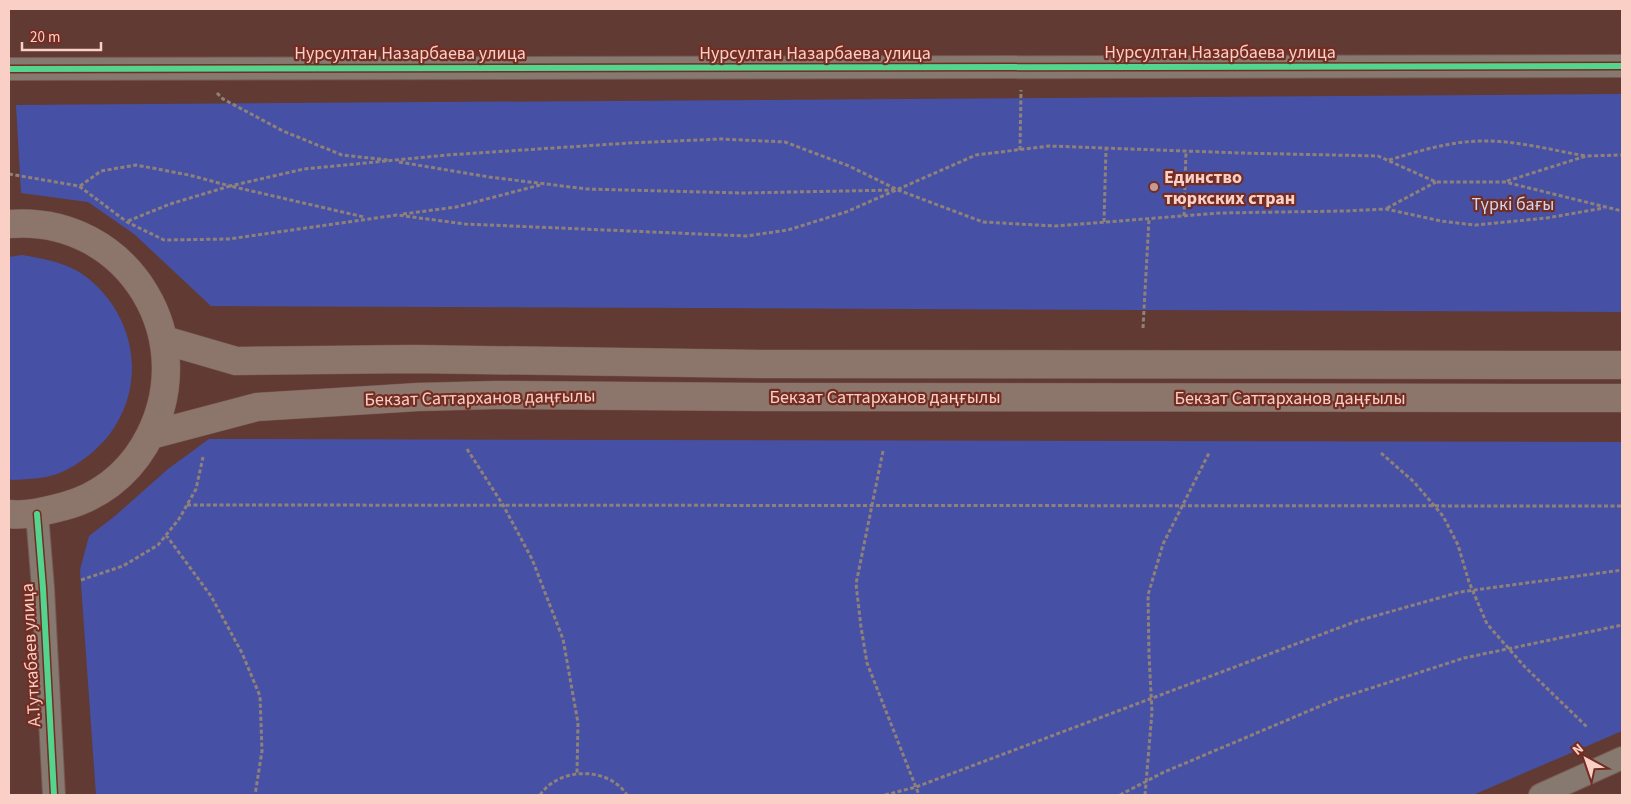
<svg xmlns="http://www.w3.org/2000/svg" width="1631" height="804" viewBox="0 0 1631 804" font-family="'Source Sans 3',sans-serif">
	<style>
		.green { fill: #4651a6 }
		.lines { fill: none; stroke-linecap: round; stroke-linejoin: round }
		.street-casing { stroke: #795752; stroke-width: 24 }
		.primary-casing { stroke: #795752; stroke-width: 29 }
		.path { stroke: #8f8179; stroke-width: 3; stroke-dasharray: 4 2.5; stroke-linecap: butt }
		.street { stroke: #867970; stroke-width: 22 }
		.primary { stroke: #8c766b; stroke-width: 28 }
		.cycleway-casing { stroke: #732d22; stroke-width: 9 }
		.cycleway { stroke: #53d58f; stroke-width: 6 }
		.poi-dot { fill: #c49b93; stroke: #732d22; stroke-width: 2 }
		.labels { text-anchor: middle; dominant-baseline: central; stroke-width: 4.5; stroke-linejoin: round; paint-order: stroke }
		.street-label { font-size: 18px; fill: #facfc6; stroke: #732d22 }
		.poi-label { font-size: 18px; font-weight: bold; fill: #facfc6; stroke: #732d22; text-anchor: start }
		.park-label { font-size: 18px; fill: #cdd6f1; stroke: #732d22 }
	</style>
	<rect width="100%" height="100%" fill="#613a34"/>
	<path class="green" d="M 1622,94 L 1622,312 L 211,306 L 134,234 L 88,202 L 21,193 L 16,105 Z
		M 22,255 C 45,259 70,263 89,279 C 136,318 147,385 109,435 C 106,440 100,444 96,449 C 84,460 67,472 50,476 C 39,479 25,479 13,480 L 9,479 L 9,257 Z
		M 209,439 L 1622,442 L 1622,731 L 1473,795 L 96,795 L 80,570 L 89,536 L 115,516 L 168,469 Z"/>
	<g class="lines">
		<defs>
			<path id="street" d="M 9,69 L 1622,66
				M 37,514 L 43,588 L 54,795
				M 1540,795 L 1622,758"/>
			<path id="primary" d="M 9,224 C 129,214 206,343 144,446 C 126,476 98,497 65,506 C 46,511 28,516 9,514
				M 164,340 L 236,361 L 413,359 L 760,364 L 1622,365
				M 151,435 L 257,407 L 418,397 L 496,395 L 760,397 L 1622,398"/>
		</defs>
		<use href="#street" class="street-casing"/>
		<use href="#primary" class="primary-casing"/>
		<path class="path" d="M 217,93 L 223,99 L 283,131 L 342,155 L 388,160
			M 1020,150 L 1021,90
			M 1389,160 C 1419,151 1448,142 1479,141 C 1515,140 1551,150 1586,156
			M 399,162 L 489,177 L 587,189 L 742,193 L 896,190
			M 9,174 L 79,186 L 127,222 L 164,240 L 229,239 L 397,215 L 465,224 L 746,236 L 788,230 L 846,212 L 976,155 L 1049,146 L 1240,153 L 1378,156 L 1436,182 L 1505,182 L 1622,211
			M 1507,181 L 1586,156 L 1622,155
			M 80,186 L 101,171 L 136,165 L 189,175 L 230,186 L 304,169 L 447,155 L 629,143 L 721,139 L 785,142 L 849,166 L 898,190 L 983,222 L 1055,226 L 1220,213 L 1345,211 L 1386,209 L 1441,221 L 1475,225 L 1547,218 L 1604,208
			M 1387,208 L 1436,182
			M 403,214 L 456,207 L 540,185
			M 1184,216 L 1186,151
			M 128,221 L 170,204 L 230,186 L 364,217
			M 1104,222 L 1106,148
			M 1143,328 L 1149,219
			M 467,449 L 503,505 L 532,559 L 563,639 L 578,723 L 577,773
			M 883,451 L 856,584 L 861,627 L 867,663 L 919,795
			M 1381,453 L 1414,482 L 1443,516 L 1458,545 L 1469,582 L 1487,624 L 1525,667 L 1587,727
			M 187,505 L 1622,506
			M 166,535 L 211,596 L 242,653 L 260,696 L 262,751 L 255,795
			M 81,580 L 123,566 L 158,545 L 179,519 L 196,489 L 203,457
			M 540,795 C 559,767 608,766 627,795
			M 885,795 L 916,787 L 1357,621 L 1460,592 L 1622,570
			M 1120,795 L 1162,773 L 1337,699 L 1464,658 L 1622,625
			M 1145,795 L 1152,712 L 1149,655 L 1148,595 L 1163,544 L 1209,453"/>
		<use href="#street" class="street"/>
		<use href="#primary" class="primary"/>
		<defs>
			<path id="cycleway" d="M 9,69 L 1622,66
				M 37,514 L 43,588 L 54,795"/>
		</defs>
		<use href="#cycleway" class="cycleway-casing"/>
		<use href="#cycleway" class="cycleway"/>
	</g>
	<circle class="poi-dot" cx="1154" cy="187" r="5"/>
	<g class="labels">
		<g class="street-label">
			<text x="1220" y="52">Нурсултан Назарбаева улица</text>
			<text x="410" y="53">Нурсултан Назарбаева улица</text>
			<text x="815" y="53">Нурсултан Назарбаева улица</text>
			<text x="885" y="397">Бекзат Саттарханов даңғылы</text>
			<text transform="translate(480 398) rotate(-1)">Бекзат Саттарханов даңғылы</text>
			<text x="1290" y="398">Бекзат Саттарханов даңғылы</text>
			<text transform="translate(31 655) rotate(-93)">А.Туткабаев улица</text>
		</g>
		<g class="poi-label">
			<text x="1164" y="177">Единство<tspan x="1164" dy="21">тюркских стран</tspan></text>
		</g>
		<g class="park-label">
			<text x="1513" y="204">Түркі бағы</text>
		</g>
	</g>
	<rect width="1631" height="804" fill="none" stroke="#facfc6" stroke-width="20"/>
	<g transform="translate(1586 759) rotate(320)" stroke="#732d22" stroke-width="4" paint-order="stroke">
	<path d="M0-4L9 19L0 12L-9 19Z" fill="#facfc6"/>
	<text y="-8" font-size="14" font-weight="bold" text-anchor="middle" fill="#facfc6">N</text>
	</g>
	<path d="M22 42v8h79v-8" fill="none" stroke="#facfc6" stroke-width="2.5"/>
	<text x="30" y="42" font-size="15" fill="#facfc6" stroke="#732d22" stroke-width="4" paint-order="stroke">20 m</text>
</svg>
